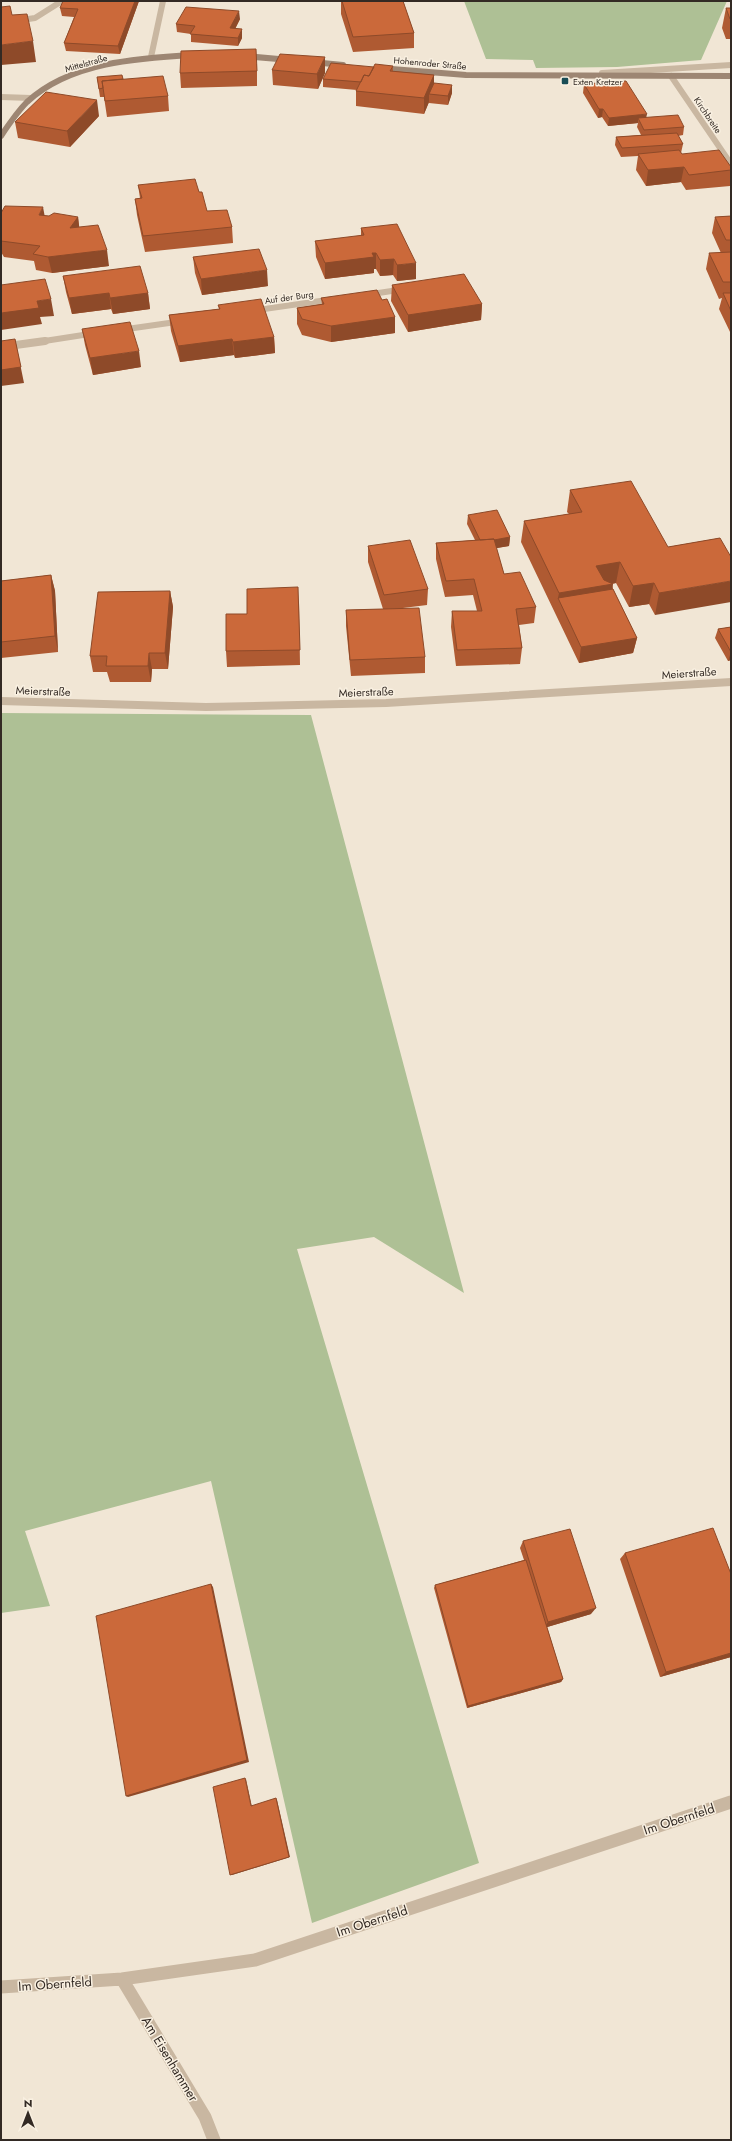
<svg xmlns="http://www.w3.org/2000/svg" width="732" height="2141" viewBox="0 0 732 2141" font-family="Jost,sans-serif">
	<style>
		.green { fill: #aec095 }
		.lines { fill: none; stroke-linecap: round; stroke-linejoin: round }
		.service { stroke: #c9b7a1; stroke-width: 6 }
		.minor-far2 { stroke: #c9b7a1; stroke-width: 6 }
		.minor-far1 { stroke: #c9b7a1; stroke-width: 8 }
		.minor { stroke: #c9b7a1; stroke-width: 13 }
		.secondary { stroke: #9d8673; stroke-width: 6 }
		.wall { fill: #af5a32 }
		.shaded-wall { fill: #8e4a29 }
		.building { fill: #cb693a; stroke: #8e4a29 }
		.poi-dot { fill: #194d56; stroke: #f9f0e1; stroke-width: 1.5 }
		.labels { text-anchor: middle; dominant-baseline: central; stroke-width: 3; stroke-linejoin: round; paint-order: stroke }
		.far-street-label { font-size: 9px; fill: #332a24; stroke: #f9f0e1 }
		.far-poi-label { font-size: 9px; fill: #332a24; stroke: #f9f0e1; text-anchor: start }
		.street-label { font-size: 11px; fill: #332a24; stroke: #f9f0e1 }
		.near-street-label { font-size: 13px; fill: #332a24; stroke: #f9f0e1 }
	</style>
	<rect width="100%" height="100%" fill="#f1e6d5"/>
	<path class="green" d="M 464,1 L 727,1 L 701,60 L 617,67 L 536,68 L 533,60 L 486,59 Z
		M 1,713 L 311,715 L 464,1293 L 374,1237 L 297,1249 L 479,1863 L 312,1923 L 211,1481 L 25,1531 L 50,1606 L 1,1613 Z"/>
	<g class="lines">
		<path class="service" d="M 1,23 L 35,18 L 62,1
			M 1,97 L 31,98"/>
		<path class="minor-far2" d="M 151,57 L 163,1
			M 602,73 L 731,65
			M 671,76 L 731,164
			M 365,295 L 405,289
			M 250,311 L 334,299
			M 120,330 L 183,321
			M 38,342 L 96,333"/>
		<path class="minor-far1" d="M 1,347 L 45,341
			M 1,701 L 206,707 L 386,703 L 731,682"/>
		<path class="minor" d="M 122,1979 L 205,2117 L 214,2140
			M 1,1987 L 122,1979 L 255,1960 L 731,1802"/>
		<path class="secondary" d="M 244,56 L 290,60
			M 312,62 L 343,65
			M 379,68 L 466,75 L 731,76
			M 1,136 C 9,124 17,112 27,102 C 70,62 138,58 194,55"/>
	</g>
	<path class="wall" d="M 139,1 L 120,54 L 66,51 L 64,43 L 74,17 L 62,16 L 60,8 Z
		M 341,1 L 403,1 L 414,33 L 414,48 L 353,52 L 341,14 Z
		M 726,8 L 731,8 L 731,39 L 726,39 L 722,28 Z
		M 240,19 L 235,29 L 242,38 L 238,46 L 191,42 L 191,34 L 177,32 L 176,24 Z
		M 257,64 L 257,86 L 181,88 L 180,73 Z
		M 393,66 L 393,71 L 434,75 L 434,83 L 452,93 L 448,105 L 429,103 L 429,102 L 424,114 L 356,106 L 356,91 L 357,90 L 323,87 L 323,79 L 374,67 Z
		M 272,70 L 325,73 L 318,89 L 273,85 Z
		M 97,77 L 123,79 L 168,96 L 169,111 L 107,117 L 104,97 L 100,97 Z
		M 584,84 L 646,118 L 684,127 L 683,135 L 678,136 L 683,144 L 681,153 L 682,154 L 731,167 L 731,180 L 730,186 L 686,190 L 681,182 L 646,186 L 636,170 L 638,156 L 621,157 L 615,145 L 616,137 L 641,135 L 637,127 L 638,123 L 608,126 L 602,117 L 598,118 L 583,93 Z
		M 99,116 L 70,147 L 18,138 L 15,122 Z
		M 138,185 L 199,192 L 207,211 L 232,227 L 233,243 L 145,252 L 137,215 L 135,199 L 140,198 Z
		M 1,213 L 49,216 L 78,217 L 79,227 L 109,266 L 52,273 L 36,270 L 34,261 L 4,257 L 1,252 Z
		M 731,216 L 731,334 L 719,309 L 722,298 L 719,299 L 706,269 L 709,253 L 721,253 L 712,233 L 715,217 Z
		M 361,228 L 416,279 L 397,281 L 393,275 L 380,276 L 376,269 L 374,269 L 374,273 L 325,279 L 316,257 L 315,241 L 361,236 Z
		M 193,257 L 268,286 L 202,295 L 195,273 Z
		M 63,276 L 148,293 L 150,309 L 113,314 L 111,309 L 72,314 L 66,292 Z
		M 392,285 L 482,304 L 481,320 L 408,332 L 391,301 Z
		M 321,298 L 382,300 L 395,317 L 395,333 L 331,342 L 302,335 L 297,324 L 297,308 L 322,304 Z
		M 218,305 L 274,337 L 275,353 L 235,358 L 234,355 L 180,362 L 171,331 L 169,315 L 219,309 Z
		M 82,329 L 141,367 L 93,375 L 85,345 Z
		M 570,490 L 668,547 L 720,538 L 655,615 L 649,604 L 629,607 L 616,583 L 612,584 L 613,589 L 637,638 L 633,653 L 579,663 L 521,542 L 524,521 L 569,514 L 567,512 Z
		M 468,515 L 510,537 L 509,546 L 496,548 L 504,574 L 536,607 L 534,623 L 519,625 L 522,648 L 520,664 L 456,666 L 451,627 L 452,611 L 477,611 L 473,595 L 445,597 L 436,559 L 436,543 L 475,540 L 467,524 Z
		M 368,546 L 428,589 L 427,605 L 403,608 L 425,657 L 425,673 L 351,676 L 346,626 L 346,610 L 383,609 L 368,562 Z
		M 51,575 L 55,591 L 58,652 L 1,658 L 1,581 Z
		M 170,591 L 173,607 L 168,669 L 152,669 L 151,682 L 110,682 L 107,672 L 93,672 L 90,656 Z
		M 299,603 L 300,665 L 227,667 L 226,651 Z
		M 731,627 L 731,660 L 728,661 L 715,638 L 718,629 Z
		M 523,1541 L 591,1614 L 547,1627 L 563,1679 L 561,1682 L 467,1708 L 434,1588 L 435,1585 L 524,1560 L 520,1548 Z
		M 625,1553 L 731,1574 L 731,1657 L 660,1677 L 620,1559 Z"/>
	<path class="shaded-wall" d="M 135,1 L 139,1 L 120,54 L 118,46 Z
		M 239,11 L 240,19 L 231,37 L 230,28 Z
		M 242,29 L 242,38 L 238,46 L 238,38 Z
		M 33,41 L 36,62 L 1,65 L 1,45 Z
		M 325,57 L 325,73 L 318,89 L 317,74 Z
		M 434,75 L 434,91 L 429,94 L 429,102 L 424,114 L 424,98 Z
		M 452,85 L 452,93 L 448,105 L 448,96 Z
		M 97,100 L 99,116 L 70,147 L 67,131 Z
		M 599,109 L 603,109 L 602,117 L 598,118 Z
		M 647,114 L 645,123 L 638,118 L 638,123 L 608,126 L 609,118 Z
		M 684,167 L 681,182 L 646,186 L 648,170 Z
		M 43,207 L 46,223 L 39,215 Z
		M 78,217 L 80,233 L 70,228 Z
		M 107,250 L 109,266 L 52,273 L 48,257 Z
		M 372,253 L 376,253 L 376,269 L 374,269 L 374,273 L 325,279 L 325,263 Z
		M 394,259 L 393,275 L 380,276 L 380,260 Z
		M 416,263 L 416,279 L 397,281 L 397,265 Z
		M 267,270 L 268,286 L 202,295 L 201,279 Z
		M 109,293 L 111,309 L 72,314 L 69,298 Z
		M 148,293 L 150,309 L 113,314 L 110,298 Z
		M 51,299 L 54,316 L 40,317 L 42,324 L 1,330 L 1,313 L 37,301 Z
		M 482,304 L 481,320 L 408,332 L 408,315 Z
		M 395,317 L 395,333 L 331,342 L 331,326 Z
		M 274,337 L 275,353 L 235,358 L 233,342 Z
		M 15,339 L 24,383 L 1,386 L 1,370 Z
		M 232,339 L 234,355 L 180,362 L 178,346 Z
		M 139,351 L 141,367 L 93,375 L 90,358 Z
		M 510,537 L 509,546 L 480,551 L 481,542 Z
		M 620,562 L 616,583 L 592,587 L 596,566 Z
		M 51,575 L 55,591 L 58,652 L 55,636 Z
		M 731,581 L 731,602 L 655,615 L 659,593 Z
		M 654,583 L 649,604 L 629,607 L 633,586 Z
		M 613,584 L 610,605 L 558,598 L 559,593 Z
		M 170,591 L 173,607 L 168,669 L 165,653 Z
		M 637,638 L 633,653 L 579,663 L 581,647 Z
		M 731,652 L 731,660 L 728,661 Z
		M 149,653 L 152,669 L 151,682 L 148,666 Z
		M 211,1584 L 213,1587 L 249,1762 L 128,1797 L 126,1796 Z
		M 596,1608 L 591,1614 L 544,1628 L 548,1622 Z
		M 731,1653 L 731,1657 L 660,1677 L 666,1672 Z
		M 563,1679 L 561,1682 L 467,1708 L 468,1706 Z
		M 245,1778 L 246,1779 L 252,1807 L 251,1806 Z
		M 276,1798 L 277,1800 L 290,1857 L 232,1875 L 230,1875 Z"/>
	<path class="building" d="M 63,1 L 135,1 L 118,46 L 64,43 L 78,9 L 60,8 Z
		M 342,1 L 403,1 L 414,33 L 353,37 Z
		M 10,6 L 12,15 L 27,14 L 33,41 L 1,45 L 1,7 Z
		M 186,7 L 239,11 L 230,28 L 242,29 L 238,38 L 190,34 L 195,26 L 176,24 Z
		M 726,8 L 731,8 L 731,19 L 730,19 Z
		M 256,49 L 257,71 L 180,73 L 181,51 Z
		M 280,54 L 325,57 L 317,74 L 272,70 Z
		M 331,63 L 374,67 L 369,76 L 364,75 L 361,82 L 323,79 Z
		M 375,64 L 393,66 L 390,71 L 434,75 L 424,98 L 356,91 L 364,75 L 369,76 Z
		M 122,75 L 123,79 L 102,81 L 103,88 L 99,89 L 97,77 Z
		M 163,76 L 168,96 L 105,101 L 102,81 Z
		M 626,81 L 647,114 L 609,118 L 603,109 L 599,109 L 584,84 Z
		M 434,83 L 452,85 L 448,96 L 429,94 Z
		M 46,92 L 97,100 L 67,131 L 15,122 Z
		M 678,115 L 684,127 L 644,130 L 638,118 Z
		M 677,133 L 683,144 L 622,148 L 616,137 Z
		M 679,150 L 682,154 L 719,150 L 731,167 L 731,170 L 689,175 L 684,167 L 648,170 L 638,154 Z
		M 195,179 L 199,192 L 202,192 L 207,211 L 227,210 L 232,227 L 143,236 L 135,199 L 142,198 L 138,185 Z
		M 5,206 L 43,207 L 39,215 L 49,216 L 54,213 L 78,217 L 70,228 L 98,225 L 107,250 L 48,257 L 33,254 L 40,246 L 1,241 L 1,213 Z
		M 731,216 L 731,240 L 726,240 L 715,217 Z
		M 397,224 L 416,263 L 397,265 L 394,259 L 380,260 L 376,253 L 372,253 L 374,257 L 325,263 L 315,241 L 364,235 L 361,228 Z
		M 259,249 L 267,270 L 201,279 L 193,257 Z
		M 731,252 L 731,282 L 723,282 L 709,253 Z
		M 140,266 L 148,293 L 110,298 L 109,293 L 69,298 L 63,276 Z
		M 464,274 L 482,304 L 408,315 L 392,285 Z
		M 45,279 L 51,299 L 37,301 L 39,308 L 1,313 L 1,285 Z
		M 377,290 L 382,300 L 387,299 L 395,317 L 331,326 L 302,319 L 297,308 L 324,304 L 321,298 Z
		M 723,293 L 731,293 L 731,311 Z
		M 261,299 L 274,337 L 233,342 L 232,339 L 178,346 L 169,315 L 220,309 L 218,305 Z
		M 130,322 L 139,351 L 90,358 L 82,329 Z
		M 15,339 L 21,367 L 1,370 L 1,341 Z
		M 631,481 L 668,547 L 720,538 L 731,557 L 731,581 L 659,593 L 654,583 L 633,586 L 620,562 L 596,566 L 604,580 L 613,584 L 559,593 L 524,521 L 582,512 L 570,490 Z
		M 497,510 L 510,537 L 494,540 L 494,539 L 480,540 L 468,515 Z
		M 494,539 L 504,574 L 520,572 L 536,607 L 516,609 L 522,648 L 457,650 L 452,611 L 482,611 L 474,579 L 446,581 L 436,543 Z
		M 410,540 L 428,589 L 384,595 L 368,546 Z
		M 51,575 L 55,636 L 1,642 L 1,581 Z
		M 298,587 L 300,650 L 226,651 L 226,614 L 247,614 L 247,589 Z
		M 613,589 L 637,638 L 581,647 L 558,598 Z
		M 170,591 L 165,653 L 149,653 L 148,666 L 106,666 L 107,656 L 90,656 L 98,592 Z
		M 419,608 L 425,657 L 350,660 L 346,610 Z
		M 731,627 L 731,652 L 718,629 Z
		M 713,1528 L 731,1574 L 731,1653 L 666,1672 L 625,1553 Z
		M 570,1529 L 596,1608 L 548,1622 L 523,1541 Z
		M 526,1560 L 563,1679 L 468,1706 L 435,1585 Z
		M 211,1584 L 247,1760 L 126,1796 L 96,1616 Z
		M 245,1778 L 251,1806 L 276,1798 L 289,1857 L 230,1875 L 213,1787 Z"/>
	<rect class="poi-dot" x="561" y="77" width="8" height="8" rx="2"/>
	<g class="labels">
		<g class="far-street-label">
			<text transform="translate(86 63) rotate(-16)">Mittelstraße</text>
			<text transform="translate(430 63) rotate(5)">Hohenroder Straße</text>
			<text transform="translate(708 115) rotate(56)">Kirchbreite</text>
			<text transform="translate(289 297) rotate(-8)">Auf der Burg</text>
		</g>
		<g class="far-poi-label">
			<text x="573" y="81">Exten Kretzer</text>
		</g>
		<g class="street-label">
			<text transform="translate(689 673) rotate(-4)">Meierstraße</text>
			<text transform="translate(43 691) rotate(2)">Meierstraße</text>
			<text transform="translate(366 692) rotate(-2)">Meierstraße</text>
		</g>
		<g class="near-street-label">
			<text transform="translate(679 1819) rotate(-18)">Im Obernfeld</text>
			<text transform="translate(372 1921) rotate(-18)">Im Obernfeld</text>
			<text transform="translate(55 1984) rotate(-4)">Im Obernfeld</text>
			<text transform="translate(170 2059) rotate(59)">Am Eisenhammer</text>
		</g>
	</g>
	<rect width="732" height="2141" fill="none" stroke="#332a24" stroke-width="4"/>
	<g transform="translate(28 2113)" stroke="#f9f0e1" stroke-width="3" paint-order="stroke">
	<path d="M0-3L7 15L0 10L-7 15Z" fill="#332a24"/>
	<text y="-6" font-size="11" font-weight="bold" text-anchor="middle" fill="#332a24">N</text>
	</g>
</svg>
